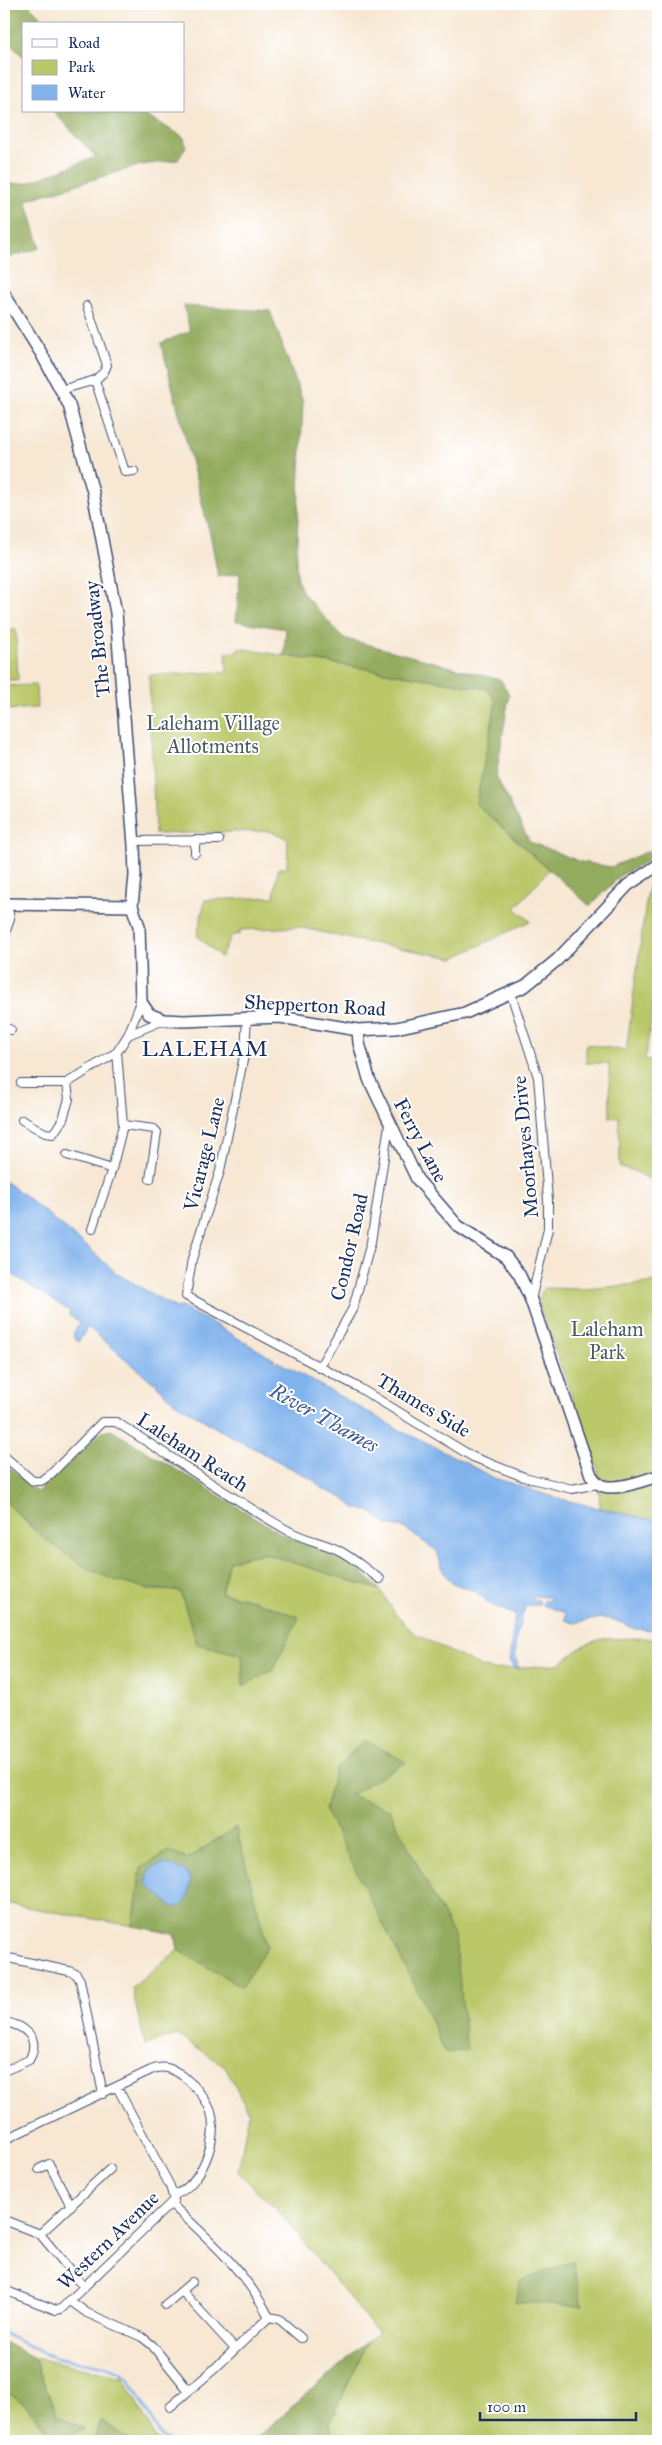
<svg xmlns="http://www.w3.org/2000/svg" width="662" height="2445" viewBox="0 0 662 2445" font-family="'IM FELL Great Primer',serif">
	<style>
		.green { fill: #bbc86a; stroke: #6b7c64 }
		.forest { fill: #94ac5e; stroke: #586e5e }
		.water { fill: #81b3ed; stroke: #4e71a6 }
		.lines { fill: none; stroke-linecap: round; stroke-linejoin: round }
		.stream { stroke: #81b3ed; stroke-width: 3 }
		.street-casing { stroke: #3c4b70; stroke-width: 10 }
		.secondary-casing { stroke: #3c4b70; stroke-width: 14 }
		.street { stroke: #fff; stroke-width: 8 }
		.secondary { stroke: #fff; stroke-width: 11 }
		.labels { text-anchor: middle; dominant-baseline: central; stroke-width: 4; stroke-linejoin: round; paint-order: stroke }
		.street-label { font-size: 20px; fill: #1b2f5e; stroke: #fff }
		.park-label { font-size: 20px; fill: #4b5d62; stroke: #fff }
		.water-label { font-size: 21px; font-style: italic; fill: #3f5d90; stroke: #fff }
		.quarter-label { font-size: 22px; letter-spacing: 1px; fill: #1b2f5e; stroke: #fff }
	</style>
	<rect width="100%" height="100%" fill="#fff"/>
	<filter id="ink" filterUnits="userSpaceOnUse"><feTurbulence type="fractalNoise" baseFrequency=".02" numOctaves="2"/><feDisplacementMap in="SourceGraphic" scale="10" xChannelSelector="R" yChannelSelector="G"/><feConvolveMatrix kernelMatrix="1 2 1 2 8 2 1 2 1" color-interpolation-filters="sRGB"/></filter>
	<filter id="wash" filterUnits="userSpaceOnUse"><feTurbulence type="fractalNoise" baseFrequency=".0096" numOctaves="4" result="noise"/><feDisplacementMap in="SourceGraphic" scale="20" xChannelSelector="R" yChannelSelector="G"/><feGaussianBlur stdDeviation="1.12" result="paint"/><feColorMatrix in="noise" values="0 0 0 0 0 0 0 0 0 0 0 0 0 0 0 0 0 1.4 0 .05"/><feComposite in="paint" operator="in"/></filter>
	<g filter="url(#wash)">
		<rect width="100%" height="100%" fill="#f7e7d3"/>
		<path class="green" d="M 4,630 L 16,630 L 18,680 L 4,680 Z
			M 238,648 L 488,689 L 496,702 L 476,804 L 549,870 L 515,908 L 530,921 L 454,958 L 355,940 L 299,927 L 240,930 L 240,934 L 231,936 L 221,957 L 197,936 L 205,900 L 274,897 L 278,868 L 287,868 L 288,840 L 281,835 L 268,831 L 155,834 L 149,675 L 227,672 L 226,653 L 237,652 Z
			M 36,685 L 37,708 L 4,710 L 4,686 Z
			M 658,880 L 658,974 L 645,1059 L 658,1063 L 658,1182 C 644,1179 635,1168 620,1168 L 619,1117 L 610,1118 L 609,1063 L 586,1063 L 586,1044 L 626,1051 L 648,887 Z
			M 658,1282 L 658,1520 L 653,1520 L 600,1508 L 598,1469 L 538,1303 L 543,1288 L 586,1289 Z
			M 4,1500 L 41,1537 L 150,1590 L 180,1591 L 197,1644 L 242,1655 L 243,1686 L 299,1618 L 253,1600 L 221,1593 L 229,1561 L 263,1553 L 380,1590 L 396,1615 L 415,1634 L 481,1667 L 494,1670 L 560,1664 L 584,1645 L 602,1639 L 646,1638 L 658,1641 L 658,2441 L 334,2441 L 330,2423 L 368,2341 L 378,2333 L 281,2214 L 238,2172 L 249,2113 L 225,2066 L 177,2035 L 145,2045 L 132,1988 L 178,1950 L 242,1986 L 267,1946 L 236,1827 L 187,1859 L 141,1868 L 133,1926 L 4,1903 Z
			M 34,2358 L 123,2377 L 155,2437 L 160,2441 L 130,2441 L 101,2420 L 95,2441 L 62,2441 L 84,2428 L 57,2416 Z
			M 4,2390 L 26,2405 L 55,2441 L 4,2441 Z"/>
		<path class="forest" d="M 4,4 L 28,4 L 48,24 L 24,24 L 24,57 L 4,39 Z
			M 53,111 L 136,111 L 179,134 L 184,138 L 186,146 L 178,160 L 141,165 L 26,200 L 40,248 L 13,256 L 4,262 L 4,184 L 27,183 L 96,157 Z
			M 184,306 L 270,311 L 303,402 L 296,563 L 297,580 L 303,593 L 343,638 L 501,680 L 509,695 L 496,777 L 530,842 L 581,862 L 611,867 L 658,847 L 658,855 L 621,875 L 590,906 L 476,804 L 496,702 L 488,689 L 284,655 L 286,629 L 236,621 L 240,573 L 218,577 L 211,538 L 161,343 L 190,331 Z
			M 111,1430 L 287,1537 L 353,1563 L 380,1590 L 263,1553 L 229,1561 L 221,1593 L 253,1600 L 299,1617 L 273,1670 L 243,1686 L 242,1655 L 197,1644 L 180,1591 C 99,1589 59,1554 4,1500 L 4,1462 L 37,1492 L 102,1432 Z
			M 364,1739 L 406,1762 L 350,1795 L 389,1809 L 455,1938 L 467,2050 L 445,2053 L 421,1998 L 325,1810 L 335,1770 Z
			M 236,1827 L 267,1946 L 242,1987 L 178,1950 L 175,1934 L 133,1926 L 141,1868 L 169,1851 L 187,1859 Z
			M 573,2261 L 582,2306 L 515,2302 L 520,2281 Z
			M 368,2341 L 330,2423 L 334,2441 L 253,2441 Z
			M 4,2342 L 34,2358 L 57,2416 L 84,2428 L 62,2441 L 55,2441 L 26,2405 L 4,2390 Z
			M 101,2420 L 130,2441 L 95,2441 Z"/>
		<path class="water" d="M 4,1181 L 24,1195 L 90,1249 L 116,1273 L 176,1308 L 181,1307 L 216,1325 L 275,1360 L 273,1361 L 276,1364 L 277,1361 L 407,1434 L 430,1444 L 494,1478 L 557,1498 L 637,1517 L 658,1520 L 658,1630 L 635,1629 L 612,1619 L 601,1618 L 574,1623 L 565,1620 L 566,1615 L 563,1612 L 542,1605 L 544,1600 L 550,1601 L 550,1597 L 533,1596 L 532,1599 L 539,1600 L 540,1605 L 526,1605 C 519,1626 510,1647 519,1669 L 514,1669 L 509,1660 L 515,1615 L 490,1604 L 475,1591 L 452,1583 L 443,1571 L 437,1551 L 404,1528 L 387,1525 L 370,1511 L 355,1508 L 343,1498 L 321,1488 L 315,1481 L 218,1429 L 173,1401 L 156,1385 L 158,1381 L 156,1380 L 154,1383 L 88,1327 L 78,1342 L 74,1339 L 74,1332 L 80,1322 L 69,1315 L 70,1311 L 4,1269 Z
			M 164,1863 L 184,1870 L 191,1879 L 189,1896 L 182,1906 L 173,1907 L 146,1884 L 149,1870 Z"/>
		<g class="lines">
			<path class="stream" d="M 4,2333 C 20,2341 36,2351 53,2357 C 77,2365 109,2360 128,2378 L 159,2433 L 167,2441"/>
		</g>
	</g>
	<g filter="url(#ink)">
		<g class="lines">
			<defs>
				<path id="street" d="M 87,306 L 107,365 L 104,372 L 95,380 L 125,472 L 134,471
					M 61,390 L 95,380
					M 134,841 L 219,840
					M 195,853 L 195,840
					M 4,938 L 10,918 L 7,904
					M 511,994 L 538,1077 L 548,1200 L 548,1229 L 531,1300
					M 247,1017 L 245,1051 L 220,1171 L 192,1259 L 186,1296 L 356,1386 L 473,1457 L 524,1477 L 572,1489 L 597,1484
					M 4,1027 L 11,1030
					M 128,1035 L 164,1020
					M 21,1083 L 67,1083
					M 22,1120 L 45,1133 L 53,1134 L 63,1119 L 69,1099 L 67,1083 L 117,1052
					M 123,1125 L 154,1129 L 157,1132 L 150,1179
					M 67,1155 L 112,1169
					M 92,1229 L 112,1169 L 123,1125 L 117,1052 L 128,1035 L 141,1002
					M 319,1368 L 353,1308 L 371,1242 L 389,1125
					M 4,1456 L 33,1481 L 41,1481 L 50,1475 L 102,1422 L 116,1422 C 173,1458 228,1496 287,1530 C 302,1539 320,1542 336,1549 C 353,1557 365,1569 380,1579
					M 4,1957 L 69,1971 L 76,1974 L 80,1980 L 103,2094
					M 4,2022 C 23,2025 42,2037 29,2060 L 4,2071
					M 4,2140 L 151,2070 C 163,2065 172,2068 183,2076 C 195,2086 206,2097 211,2112 C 219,2139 201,2186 174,2195
					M 39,2169 L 49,2164 L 71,2206
					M 171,2204 C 208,2238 246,2272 269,2317
					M 4,2220 L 40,2234
					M 84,2287 L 40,2234 L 110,2169
					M 4,2290 L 56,2310 L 61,2309 L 174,2200 L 170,2186 L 117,2087
					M 182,2291 L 235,2349
					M 69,2300 L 87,2313 L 142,2337 L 152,2345 L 189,2391
					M 165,2305 L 192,2282
					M 170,2407 L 212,2371 L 269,2317 L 279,2319 L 301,2338"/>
				<path id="secondary" d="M 4,294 L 41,353 L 69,405 L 93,492 L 116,613 L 134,845 L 135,876 L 132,906 L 139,926 L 141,1002 L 149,1014 L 164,1020 L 184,1021 L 280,1017 L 358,1030 L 396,1028 L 465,1013 L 525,986 L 557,960 L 628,885 L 658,865
					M 4,904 L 132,906
					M 358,1030 L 359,1043 L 369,1079 L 417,1179 L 458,1226 L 506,1257 L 519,1274 L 531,1300 L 591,1475 C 593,1478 596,1482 599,1484 C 612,1493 644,1480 658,1476"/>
			</defs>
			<use href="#street" class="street-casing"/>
			<use href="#secondary" class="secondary-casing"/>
			<use href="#street" class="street"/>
			<use href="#secondary" class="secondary"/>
		</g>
	</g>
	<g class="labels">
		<g class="street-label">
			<text transform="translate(97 639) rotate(-96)">The Broadway</text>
			<text transform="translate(315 1005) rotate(3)">Shepperton Road</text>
			<text transform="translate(421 1140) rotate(62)">Ferry Lane</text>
			<text transform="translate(525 1147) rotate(-95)">Moorhayes Drive</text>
			<text transform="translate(204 1154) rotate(-76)">Vicarage Lane</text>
			<text transform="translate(349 1247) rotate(-77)">Condor Road</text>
			<text transform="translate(424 1405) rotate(31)">Thames Side</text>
			<text transform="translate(193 1452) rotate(33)">Laleham Reach</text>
			<text transform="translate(108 2240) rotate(-44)">Western Avenue</text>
		</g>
		<g class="park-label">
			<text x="213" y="723">Laleham Village<tspan x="213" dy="23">Allotments</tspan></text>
			<text x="607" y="1329">Laleham<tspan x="607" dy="23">Park</tspan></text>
		</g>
		<g class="water-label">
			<text transform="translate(324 1418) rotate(29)">River Thames</text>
		</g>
		<g class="quarter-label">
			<text x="205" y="1048">LALEHAM</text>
		</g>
	</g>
	<rect width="662" height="2445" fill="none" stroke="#fff" stroke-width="20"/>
	<rect x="22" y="22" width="162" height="90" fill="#ffffff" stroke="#a4acbf"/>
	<rect x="32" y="39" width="25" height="8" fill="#ffffff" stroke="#a4acbf"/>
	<text x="68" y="48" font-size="15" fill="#1b2f5e">Road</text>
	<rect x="32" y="60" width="25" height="15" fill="#bbc86a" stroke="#a4acbf"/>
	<text x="68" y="72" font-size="15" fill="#1b2f5e">Park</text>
	<rect x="32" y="85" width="25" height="15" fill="#81b3ed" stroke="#a4acbf"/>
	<text x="68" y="98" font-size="15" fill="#1b2f5e">Water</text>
	<path d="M480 2412v8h156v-8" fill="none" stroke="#1b2f5e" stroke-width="2.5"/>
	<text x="487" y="2412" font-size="15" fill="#1b2f5e" stroke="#ffffff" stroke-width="4" paint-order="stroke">100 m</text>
</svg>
